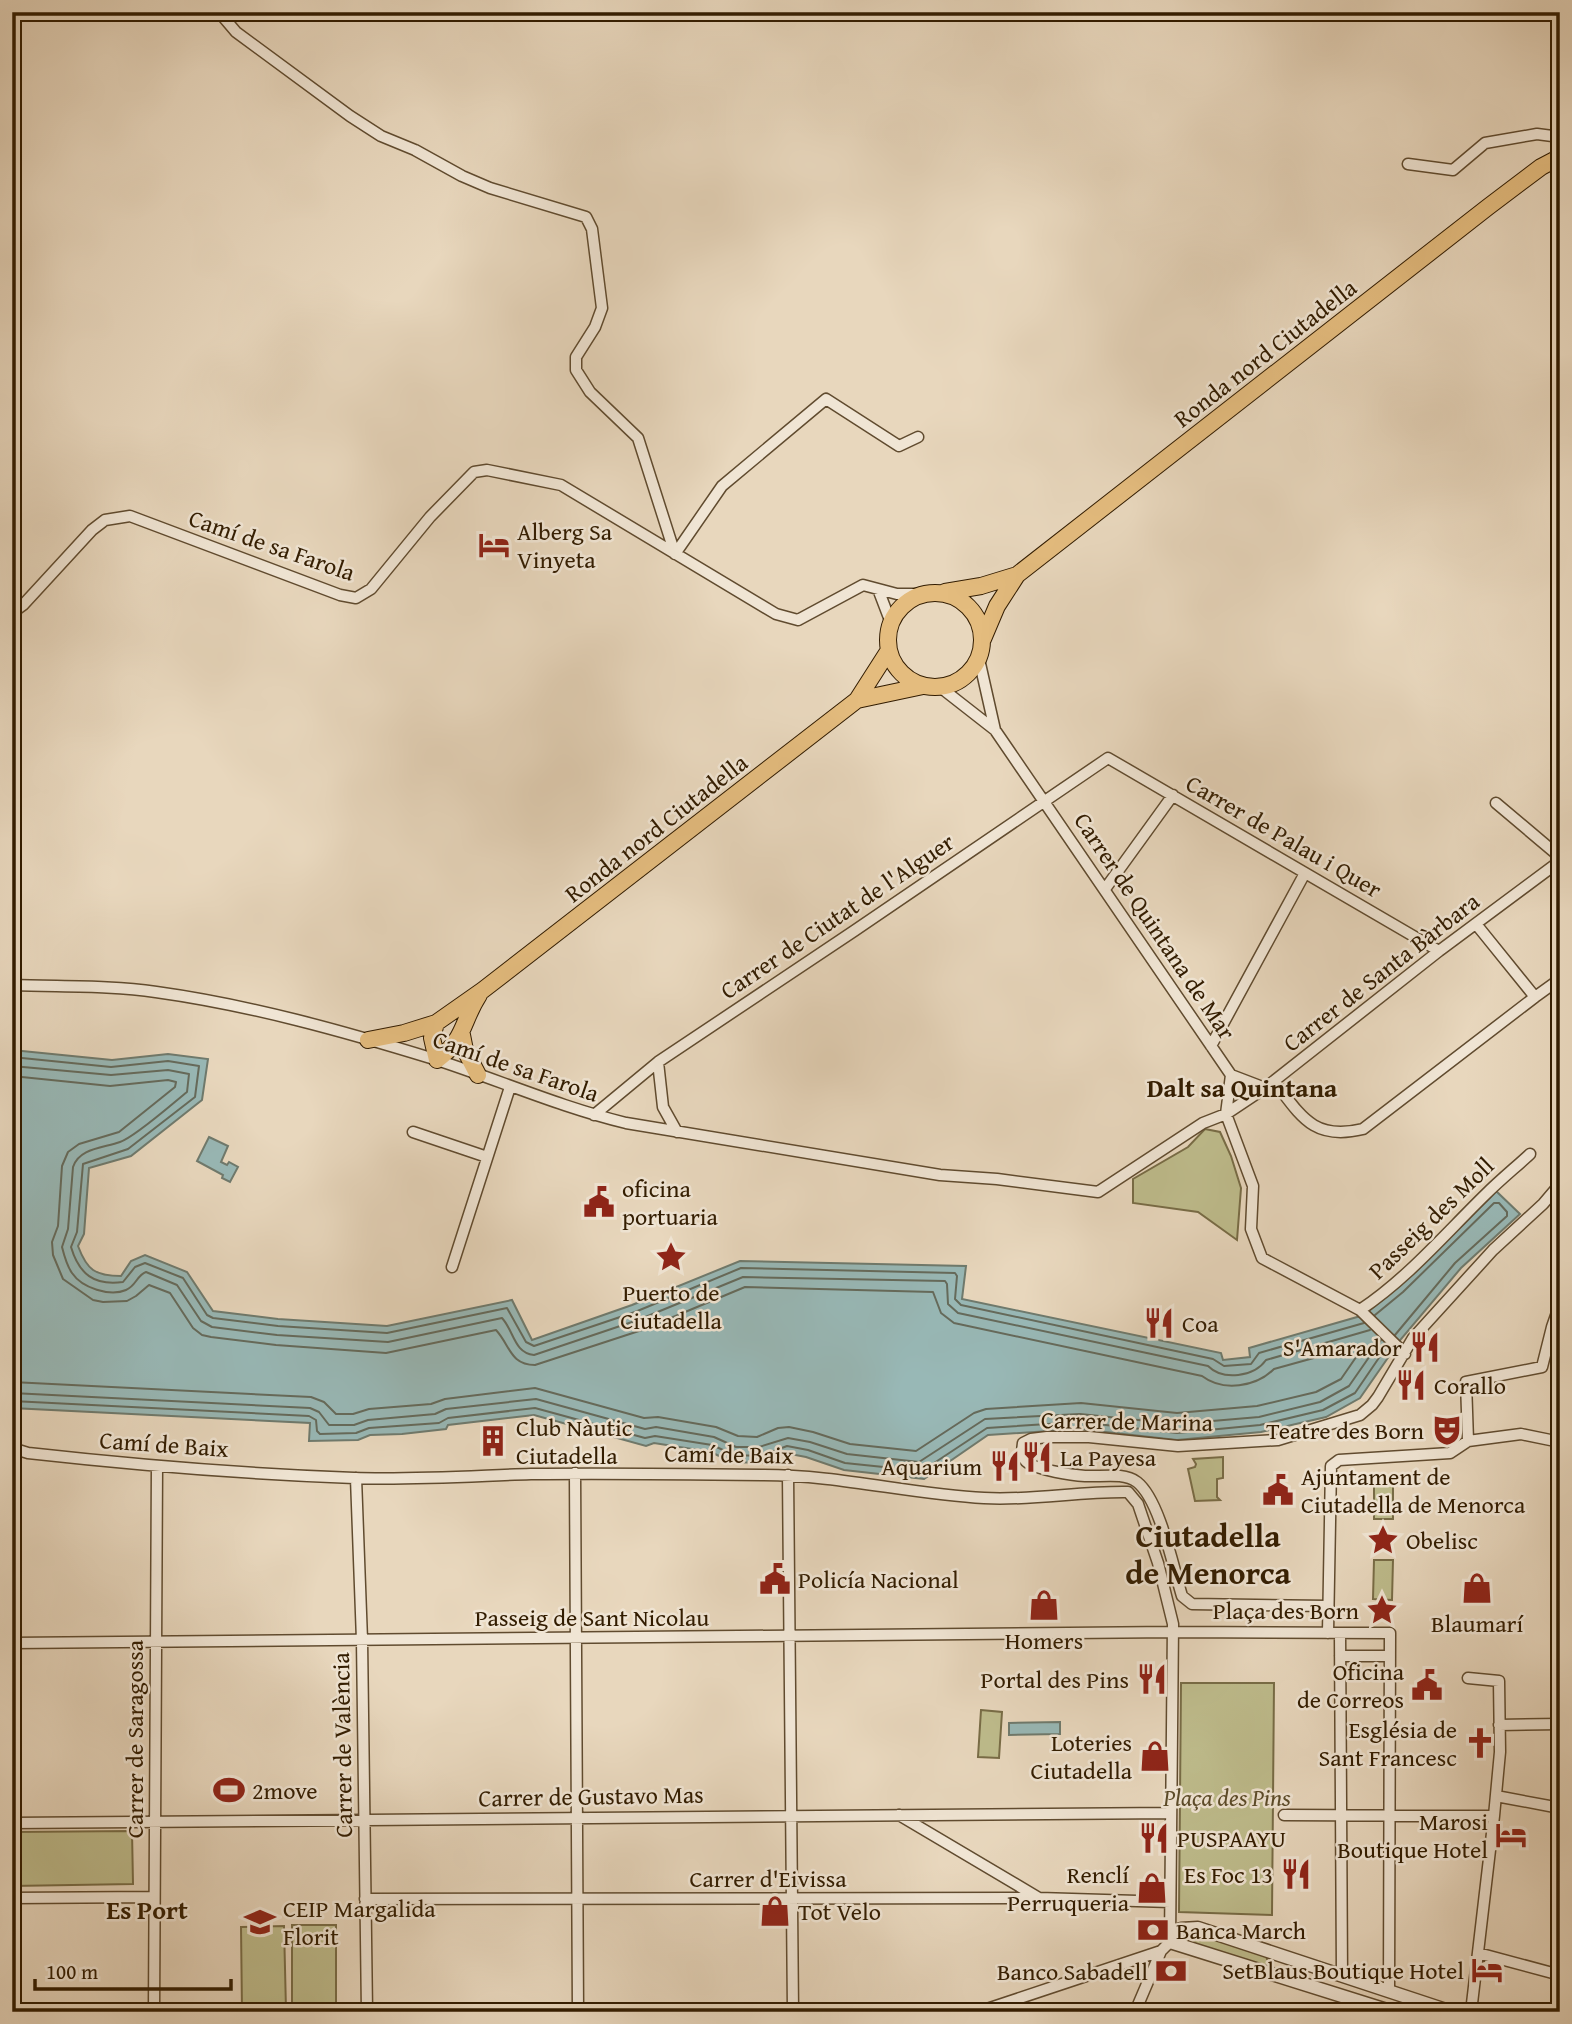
<svg xmlns="http://www.w3.org/2000/svg" width="1572" height="2024" viewBox="0 0 1572 2024" font-family="'Gentium Book Plus',serif">
	<style>
		.green { fill: #bebc8c; stroke: #786c46; stroke-width: 2 }
		.water { fill: #98b8b6; stroke: #6f7a6d; stroke-width: 2 }
		.lines { fill: none; stroke-linecap: round; stroke-linejoin: round }
		.shore { stroke: #656a5b; stroke-width: 2 }
		.minor-casing { stroke: #604b2f; stroke-width: 13 }
		.tertiary-casing { stroke: #604b2f; stroke-width: 15 }
		.primary-casing { stroke: #321c00; stroke-width: 18 }
		.minor { stroke: #f0e5d4; stroke-width: 10 }
		.tertiary { stroke: #f0e5d4; stroke-width: 12 }
		.primary { stroke: #e4bc7e; stroke-width: 16 }
		.labels { text-anchor: middle; dominant-baseline: central; stroke-width: 5; stroke-linejoin: round; paint-order: stroke }
		.street-label { font-size: 24px; fill: #321c00; stroke: #f0e5d4 }
		.poi-label { font-size: 24px; fill: #321c00; stroke: #f0e5d4; text-anchor: start }
		.park-label { font-size: 24px; font-style: italic; fill: #5c4c2a; stroke: #f0e5d4 }
		.neighbourhood-label { font-size: 26px; font-weight: bold; fill: #321c00; stroke: #f0e5d4 }
		.district-label { font-size: 32px; font-weight: bold; fill: #321c00; stroke: #f0e5d4 }
	</style>
	<rect width="100%" height="100%" fill="#e8d7bd"/>
	<filter id="stains"><feTurbulence type="fractalNoise" baseFrequency=".00286" numOctaves="4"/><feColorMatrix values="0 0 0 0 .2 0 0 0 0 .09 0 0 0 0 .02 0 0 0 .5 -.17"/></filter>
	<radialGradient id="worn" r=".72"><stop offset=".6" stop-color="#630" stop-opacity="0"/><stop offset="1" stop-color="#630" stop-opacity=".3"/></radialGradient>
	<path class="green" d="M 1205,1129 L 1220,1132 L 1231,1156 L 1241,1188 L 1237,1240 L 1198,1212 L 1133,1203 L 1133,1179 L 1188,1147 Z
		M 1223,1457 L 1223,1478 L 1217,1479 L 1217,1497 L 1220,1500 L 1195,1501 L 1188,1469 L 1195,1467 L 1196,1464 L 1193,1459 Z
		M 1374,1479 L 1393,1479 L 1393,1519 L 1374,1519 Z
		M 1374,1560 L 1393,1560 L 1392,1600 L 1373,1599 Z
		M 1181,1683 L 1274,1683 L 1272,1915 L 1179,1912 Z
		M 981,1710 L 1002,1712 L 999,1758 L 978,1757 Z
		M 132,1831 L 133,1884 L 12,1886 L 12,1832 Z
		M 292,1925 L 336,1925 L 336,2009 L 292,2009 Z
		M 284,1926 L 286,2010 L 242,2011 L 241,1927 Z
		M 1199,1933 L 1266,1955 L 1268,1963 L 1266,1966 L 1194,1945 L 1191,1942 L 1191,1937 Z"/>
	<path class="water" d="M 12,1050 L 112,1060 L 168,1054 L 208,1059 L 202,1100 L 131,1156 L 89,1168 L 84,1234 L 78,1246 C 87,1270 95,1276 121,1276 L 131,1261 L 145,1255 L 187,1272 L 213,1311 L 278,1319 L 387,1326 L 512,1300 L 532,1340 L 632,1305 L 740,1261 L 966,1266 L 962,1299 L 1221,1353 L 1223,1360 L 1250,1357 L 1249,1348 L 1364,1315 L 1398,1287 L 1496,1191 L 1520,1214 L 1461,1268 L 1401,1339 L 1360,1398 L 1326,1417 L 1261,1432 L 1177,1440 L 1079,1429 L 988,1435 L 924,1479 L 844,1470 L 806,1457 L 785,1453 L 763,1463 L 731,1462 L 711,1452 L 654,1443 L 646,1446 L 534,1415 L 448,1425 L 446,1429 L 402,1434 L 370,1435 L 358,1440 L 309,1441 L 310,1423 L 12,1408 Z
		M 209,1137 L 228,1146 L 221,1162 L 227,1165 L 229,1162 L 238,1167 L 230,1182 L 222,1178 L 223,1175 L 197,1161 Z
		M 1060,1722 L 1060,1734 L 1009,1735 L 1009,1723 Z"/>
	<g class="lines">
		<path class="shore" d="M 12,1057 L 111,1067 L 168,1061 L 199,1066 L 195,1097 L 128,1149 L 83,1164 L 77,1232 L 71,1247 C 79,1274 94,1286 123,1282 L 135,1267 L 145,1263 L 183,1278 L 207,1315 L 213,1318 L 278,1326 L 387,1333 L 507,1308 L 526,1342 L 534,1346 L 635,1312 L 741,1268 L 955,1273 L 957,1276 L 955,1299 L 961,1305 L 1213,1359 L 1224,1366 L 1251,1364 L 1259,1353 L 1364,1323
			M 12,1066 L 111,1075 L 168,1070 L 189,1074 L 187,1092 C 172,1104 135,1137 120,1142 C 103,1148 79,1148 73,1167 L 68,1229 L 62,1247 C 64,1255 67,1266 72,1273 C 82,1288 110,1297 126,1290 C 136,1286 137,1275 146,1272 L 177,1285 L 201,1321 L 212,1327 L 277,1335 L 388,1342 L 502,1318 C 514,1331 514,1353 534,1355 L 638,1320 L 743,1277 L 945,1281 L 947,1284 L 948,1304 L 958,1313 L 1208,1366 C 1223,1381 1254,1377 1266,1360 L 1370,1330
			M 12,1076 L 110,1086 L 168,1080 L 176,1082 L 175,1087 L 119,1132 L 79,1144 L 68,1152 L 62,1166 L 58,1226 L 52,1242 L 53,1255 L 63,1279 L 93,1300 L 103,1302 L 127,1301 L 136,1296 L 149,1285 L 170,1293 L 193,1328 L 202,1335 L 211,1337 L 276,1345 L 386,1353 L 496,1330 C 510,1345 510,1365 535,1365 L 642,1330 L 745,1287 L 933,1292 L 941,1313 L 954,1323 L 1202,1376 C 1223,1392 1256,1387 1274,1369 L 1357,1346 L 1361,1350 L 1341,1379 L 1316,1392 L 1257,1406 L 1177,1413 L 1081,1403 L 986,1409 L 974,1413 L 916,1451 L 850,1444 L 813,1432 L 789,1427 L 778,1428 L 757,1437 L 738,1436 L 716,1427 L 658,1417 L 644,1418 L 535,1388 L 445,1399 L 431,1404 L 369,1409 L 353,1414 L 336,1414 L 324,1402 L 311,1397 L 12,1382
			M 1375,1315 L 1403,1292 L 1494,1203 L 1499,1203 L 1507,1212 L 1507,1216 L 1455,1263 L 1395,1335
			M 12,1393 L 310,1408 L 319,1412 L 329,1425 L 354,1425 L 368,1420 L 435,1414 L 446,1409 L 536,1399 L 645,1429 L 656,1427 L 714,1437 L 736,1447 L 759,1447 L 788,1438 L 810,1442 L 847,1454 L 919,1462 L 985,1419 L 1080,1414 L 1177,1424 L 1259,1417 L 1320,1402 L 1349,1386 L 1381,1340
			M 12,1401 L 309,1416 L 316,1420 L 317,1431 L 320,1434 L 356,1433 L 369,1428 L 439,1423 L 448,1418 L 535,1408 L 645,1438 L 655,1436 L 712,1445 L 734,1455 L 761,1456 L 787,1446 L 808,1450 L 845,1463 L 922,1471 L 987,1428 L 1079,1422 L 1177,1433 L 1260,1425 L 1323,1410 L 1355,1393 L 1387,1346"/>
		<defs>
			<path id="minor" d="M 219,12 L 236,32 L 350,116 L 381,136 L 415,150 L 462,176 L 490,188 L 586,217 L 592,229 L 602,308 L 595,327 L 576,357 L 576,370 L 590,392 L 638,438 L 675,554
				M 1408,164 L 1453,170 L 1485,143 L 1537,134 L 1560,137
				M 675,554 L 722,486 L 826,399 L 899,446 L 918,437
				M 878,589 L 891,623
				M 12,613 L 23,605 L 92,530 L 105,520 L 130,516 L 340,595 L 356,598 L 371,589 L 430,517 L 474,472 L 487,470 L 561,485 L 776,614 L 798,620 L 863,585 L 897,594 L 921,594
				M 979,659 L 995,730
				M 940,687 L 995,730 L 1231,1075
				M 1496,803 L 1560,857
				M 1105,889 L 1173,795
				M 12,985 C 59,987 110,985 156,992 C 250,1005 343,1031 434,1059 C 499,1080 560,1107 626,1123 L 940,1175 L 997,1179 L 1098,1192 L 1203,1123 L 1226,1114 L 1265,1088 L 1439,951 L 1560,861
				M 1535,997 L 1560,979
				M 1211,1046 L 1305,873
				M 658,1062 L 663,1107 L 677,1132
				M 1231,1075 L 1226,1114 L 1253,1186 L 1251,1229 L 1262,1258 L 1360,1310 L 1405,1354
				M 1231,1075 L 1265,1088
				M 1274,1081 C 1301,1116 1313,1141 1363,1129 L 1535,997 L 1476,924
				M 594,1115 L 658,1062 L 854,931 L 1108,758 L 1439,951
				M 413,1132 L 487,1157
				M 452,1267 L 510,1087
				M 1360,1310 C 1408,1278 1445,1234 1486,1194 C 1500,1180 1516,1167 1530,1154
				M 1468,1441 L 1521,1434 L 1560,1442
				M 12,1448 L 28,1453 C 136,1465 245,1474 354,1478 C 413,1480 472,1476 531,1474 C 609,1473 686,1474 764,1475 C 838,1475 910,1494 984,1498 C 1032,1501 1080,1491 1128,1492 L 1138,1504 L 1158,1563 L 1173,1624 L 1170,1942 L 1161,1951 L 1135,2012
				M 575,1473 L 578,2012
				M 788,1475 L 793,2012
				M 356,1478 L 362,1640 L 367,2012
				M 1328,1606 L 1192,1604 L 1182,1596 C 1173,1567 1160,1500 1137,1482 C 1124,1472 1101,1477 1085,1476 C 1072,1475 1038,1470 1028,1463 C 1021,1458 1022,1450 1023,1443 L 1031,1439 L 1047,1437 L 1089,1437 L 1178,1446 L 1278,1440 L 1360,1415 L 1372,1405 L 1378,1397 L 1413,1338 L 1493,1250 L 1543,1204 L 1560,1184
				M 1328,1633 L 1331,1466 L 1339,1460 L 1450,1453 L 1468,1441 L 1466,1382 L 1542,1367 L 1552,1327 L 1560,1304
				M 1340,1633 L 1342,1976
				M 12,1643 L 1173,1632 L 1390,1633 L 1389,1991
				M 1340,1656 L 1390,1656
				M 1468,1678 L 1499,1681 L 1500,1752 L 1494,1816 L 1471,2012
				M 1499,1725 L 1560,1724
				M 1496,1796 L 1560,1808
				M 899,1815 L 1039,1898
				M 1284,1815 L 1494,1816
				M 12,1823 L 1171,1813
				M 12,1898 L 154,1897
				M 365,1899 L 1039,1898 L 1170,1902
				M 1478,1953 L 1560,1975
				M 154,2012 L 157,1466
				M 978,2012 L 1161,1951"/>
			<path id="tertiary" d="M 1393,2012 L 1170,1942 L 1181,1929 L 1198,1928 L 1452,2012"/>
			<path id="primary" d="M 945,592 L 981,586 L 1017,575
				M888 640a47 47 0 1 1 94 0a47 47 0 1 1-94 0Z
				M 983,639 L 997,606 L 1017,575 L 1488,207 L 1541,167 L 1560,157
				M 857,700 L 923,686
				M 436,1023 L 432,1038 L 437,1060 C 466,1038 461,1023 479,995
				M 462,1035 L 465,1050 L 478,1075
				M 368,1040 L 404,1033 L 436,1023 L 483,990 L 857,700 L 889,650"/>
		</defs>
		<use href="#minor" class="minor-casing"/>
		<use href="#tertiary" class="tertiary-casing"/>
		<use href="#primary" class="primary-casing"/>
		<use href="#minor" class="minor"/>
		<use href="#tertiary" class="tertiary"/>
		<use href="#primary" class="primary"/>
	</g>
	<defs>
		<symbol id="hotel-bare" viewBox="-9 -9 18 18"><path d="M-6-4.5h1.5V1H6V5H4.5V3h-9V5H-6ZM-4 0a1.8 1.8 0 1 1 3.6 0ZM.5 0V-2.5h3Q6-2.5 6 0Z" fill="#8f2418" stroke="#f0e5d4" stroke-width="2.5" paint-order="stroke"/></symbol>
		<symbol id="civic-bare" viewBox="-9 -9 18 18"><path d="M-.6-6.5H3V-4.5H.6V-3L4-1V1h2V6H-6V1h2V-1L-.6-3ZM-1.2 2.5V6h2.4V2.5Z" fill="#8f2418" stroke="#f0e5d4" stroke-width="2.5" paint-order="stroke"/></symbol>
		<symbol id="sight-bare" viewBox="-9 -9 18 18"><path d="M0-6L1.8-2.2L6-1.7L2.9 1.2L3.7 5.4L0 3.3L-3.7 5.4L-2.9 1.2L-6-1.7L-1.8-2.2Z" fill="#8f2418" stroke="#f0e5d4" stroke-width="2.5" paint-order="stroke"/></symbol>
		<symbol id="restaurant-bare" viewBox="-9 -9 18 18"><path d="M-5-6h1v4h1v-4h1v4h1v-4h1v5L-1.5 .5V6h-2V.5L-5-1ZM5-6V6H3V1.5H1.5Q1.5-4 5-6Z" fill="#8f2418" stroke="#f0e5d4" stroke-width="2.5" paint-order="stroke"/></symbol>
		<symbol id="theatre-bare" viewBox="-9 -9 18 18"><path d="M-5-5.5Q0-4 5-5.5V0Q5 5 0 6Q-5 5-5 0ZM-3.3-2.5H-1v1.5H-3.3ZM1-2.5H3.3v1.5H1ZM-2.8 1Q0 5.5 2.8 1Z" fill="#8f2418" stroke="#f0e5d4" stroke-width="2.5" paint-order="stroke"/></symbol>
		<symbol id="building-bare" viewBox="-9 -9 18 18"><path d="M-4-6H4V6H1V3H-1V6H-4ZM-2.5-4.3h1.7v1.8h-1.7ZM.8-4.3h1.7v1.8H.8ZM-2.5-1h1.7V.8h-1.7ZM.8-1h1.7V.8H.8Z" fill="#8f2418" stroke="#f0e5d4" stroke-width="2.5" paint-order="stroke"/></symbol>
		<symbol id="shop-bare" viewBox="-9 -9 18 18"><path d="M-5-2.5h2.3a2.7 3.5 0 0 1 5.4 0H5L5.5 6h-11ZM-1.5-2.5h3a1.5 2.3 0 0 0-3 0Z" fill="#8f2418" stroke="#f0e5d4" stroke-width="2.5" paint-order="stroke"/></symbol>
		<symbol id="church-bare" viewBox="-9 -9 18 18"><path d="M-1.2-6h2.4v3.5h3.3v2.4h-3.3V6h-2.4V-.1h-3.3v-2.4h3.3Z" fill="#8f2418" stroke="#f0e5d4" stroke-width="2.5" paint-order="stroke"/></symbol>
		<symbol id="stadium-bare" viewBox="-9 -9 18 18"><path d="M0-5a6.5 5 0 1 0 0 10a6.5 5 0 1 0 0-10ZM-3.5-1.8h7v3.6h-7Z" fill="#8f2418" stroke="#f0e5d4" stroke-width="2.5" paint-order="stroke"/></symbol>
		<symbol id="school-bare" viewBox="-9 -9 18 18"><path d="M0-5L7-2L0 1L-7-2ZM-4 1L0 2.5L4 1V4Q0 6-4 4Z" fill="#8f2418" stroke="#f0e5d4" stroke-width="2.5" paint-order="stroke"/></symbol>
		<symbol id="bank-bare" viewBox="-9 -9 18 18"><path d="M-6-4H6V4H-6ZM0-2.3a2.3 2.3 0 1 0 0 4.6a2.3 2.3 0 1 0 0-4.6Z" fill="#8f2418" stroke="#f0e5d4" stroke-width="2.5" paint-order="stroke"/></symbol>
	</defs>
	<g fill-rule="evenodd">
		<use href="#hotel-bare" x="472" y="523" width="44" height="44"/>
		<use href="#civic-bare" x="577" y="1180" width="44" height="44"/>
		<use href="#sight-bare" x="649" y="1235" width="44" height="44"/>
		<use href="#restaurant-bare" x="1137" y="1301" width="44" height="44"/>
		<use href="#restaurant-bare" x="1403" y="1325" width="44" height="44"/>
		<use href="#restaurant-bare" x="1389" y="1363" width="44" height="44"/>
		<use href="#theatre-bare" x="1425" y="1408" width="44" height="44"/>
		<use href="#building-bare" x="471" y="1419" width="44" height="44"/>
		<use href="#restaurant-bare" x="1015" y="1435" width="44" height="44"/>
		<use href="#restaurant-bare" x="983" y="1444" width="44" height="44"/>
		<use href="#civic-bare" x="1256" y="1468" width="44" height="44"/>
		<use href="#sight-bare" x="1361" y="1518" width="44" height="44"/>
		<use href="#civic-bare" x="753" y="1557" width="44" height="44"/>
		<use href="#shop-bare" x="1455" y="1566" width="44" height="44"/>
		<use href="#shop-bare" x="1022" y="1583" width="44" height="44"/>
		<use href="#sight-bare" x="1360" y="1588" width="44" height="44"/>
		<use href="#restaurant-bare" x="1130" y="1657" width="44" height="44"/>
		<use href="#civic-bare" x="1405" y="1663" width="44" height="44"/>
		<use href="#church-bare" x="1458" y="1721" width="44" height="44"/>
		<use href="#shop-bare" x="1133" y="1734" width="44" height="44"/>
		<use href="#stadium-bare" x="207" y="1768" width="44" height="44"/>
		<use href="#hotel-bare" x="1489" y="1813" width="44" height="44"/>
		<use href="#restaurant-bare" x="1132" y="1816" width="44" height="44"/>
		<use href="#restaurant-bare" x="1274" y="1852" width="44" height="44"/>
		<use href="#shop-bare" x="1130" y="1866" width="44" height="44"/>
		<use href="#shop-bare" x="753" y="1889" width="44" height="44"/>
		<use href="#school-bare" x="238" y="1900" width="44" height="44"/>
		<use href="#bank-bare" x="1131" y="1908" width="44" height="44"/>
		<use href="#hotel-bare" x="1465" y="1948" width="44" height="44"/>
		<use href="#bank-bare" x="1149" y="1949" width="44" height="44"/>
	</g>
	<g class="labels">
		<g class="street-label">
			<text transform="translate(1265 353) rotate(-38)">Ronda nord Ciutadella</text>
			<text transform="translate(272 545) rotate(19)">Camí de sa Farola</text>
			<text transform="translate(656 828) rotate(-38)">Ronda nord Ciutadella</text>
			<text transform="translate(1284 836) rotate(30)">Carrer de Palau i Quer</text>
			<text transform="translate(837 916) rotate(-34)">Carrer de Ciutat de l'Alguer</text>
			<text transform="translate(1155 926) rotate(56)">Carrer de Quintana de Mar</text>
			<text transform="translate(1381 972) rotate(-38)">Carrer de Santa Bàrbara</text>
			<text transform="translate(516 1066) rotate(19)">Camí de sa Farola</text>
			<text transform="translate(1431 1218) rotate(-44)">Passeig des Moll</text>
			<text transform="translate(1127 1421) rotate(1)">Carrer de Marina</text>
			<text transform="translate(164 1444) rotate(4)">Camí de Baix</text>
			<text transform="translate(729 1454) rotate(1)">Camí de Baix</text>
			<text x="592" y="1617">Passeig de Sant Nicolau</text>
			<text transform="translate(134 1739) rotate(-90)">Carrer de Saragossa</text>
			<text transform="translate(342 1745) rotate(-91)">Carrer de València</text>
			<text transform="translate(591 1796) rotate(-1)">Carrer de Gustavo Mas</text>
			<text x="768" y="1878">Carrer d'Eivissa</text>
		</g>
		<g class="poi-label">
			<text x="517" y="531">Alberg Sa<tspan x="517" dy="28">Vinyeta</tspan></text>
			<text x="622" y="1188">oficina<tspan x="622" dy="28">portuaria</tspan></text>
			<text x="671" y="1292" text-anchor="middle">Puerto de<tspan x="671" dy="28">Ciutadella</tspan></text>
			<text x="1182" y="1323">Coa</text>
			<text x="1402" y="1347" text-anchor="end">S'Amarador</text>
			<text x="1434" y="1385">Corallo</text>
			<text x="516" y="1427">Club Nàutic<tspan x="516" dy="28">Ciutadella</tspan></text>
			<text x="1424" y="1430" text-anchor="end">Teatre des Born</text>
			<text x="1060" y="1457">La Payesa</text>
			<text x="982" y="1466" text-anchor="end">Aquarium</text>
			<text x="1301" y="1476">Ajuntament de<tspan x="1301" dy="28">Ciutadella de Menorca</tspan></text>
			<text x="1406" y="1540">Obelisc</text>
			<text x="798" y="1579">Policía Nacional</text>
			<text x="1359" y="1610" text-anchor="end">Plaça des Born</text>
			<text x="1477" y="1623" text-anchor="middle">Blaumarí</text>
			<text x="1044" y="1640" text-anchor="middle">Homers</text>
			<text x="1404" y="1671" text-anchor="end">Oficina<tspan x="1404" dy="28">de Correos</tspan></text>
			<text x="1129" y="1679" text-anchor="end">Portal des Pins</text>
			<text x="1457" y="1729" text-anchor="end">Església de<tspan x="1457" dy="28">Sant Francesc</tspan></text>
			<text x="1132" y="1742" text-anchor="end">Loteries<tspan x="1132" dy="28">Ciutadella</tspan></text>
			<text x="252" y="1790">2move</text>
			<text x="1488" y="1821" text-anchor="end">Marosi<tspan x="1488" dy="28">Boutique Hotel</tspan></text>
			<text x="1177" y="1838">PUSPAAYU</text>
			<text x="1129" y="1874" text-anchor="end">Renclí<tspan x="1129" dy="28">Perruqueria</tspan></text>
			<text x="1273" y="1874" text-anchor="end">Es Foc 13</text>
			<text x="283" y="1908">CEIP Margalida<tspan x="283" dy="28">Florit</tspan></text>
			<text x="798" y="1911">Tot Velo</text>
			<text x="1176" y="1930">Banca March</text>
			<text x="1464" y="1970" text-anchor="end">SetBlaus Boutique Hotel</text>
			<text x="1148" y="1971" text-anchor="end">Banco Sabadell</text>
		</g>
		<g class="park-label">
			<text x="1227" y="1797">Plaça des Pins</text>
		</g>
		<g class="neighbourhood-label">
			<text x="1242" y="1087">Dalt sa Quintana</text>
			<text x="147" y="1909">Es Port</text>
		</g>
		<g class="district-label">
			<text x="1208" y="1535">Ciutadella<tspan x="1208" dy="37">de Menorca</tspan></text>
		</g>
	</g>
	<rect width="1572" height="2024" fill="none" stroke="#e8d7bd" stroke-width="42"/>
	<rect x="14" y="14" width="1544" height="1996" fill="none" stroke="#321c00" stroke-width="3.5"/>
	<rect x="21" y="21" width="1530" height="1982" fill="none" stroke="#321c00" stroke-width="2"/>
	<path d="M35 1979v10h196v-10" fill="none" stroke="#321c00" stroke-width="3.5"/>
	<text x="46" y="1979" font-size="21" fill="#321c00" stroke="#f0e5d4" stroke-width="5" paint-order="stroke">100 m</text>
	<rect width="100%" height="100%" filter="url(#stains)"/>
	<rect width="100%" height="100%" fill="url(#worn)"/>
</svg>
